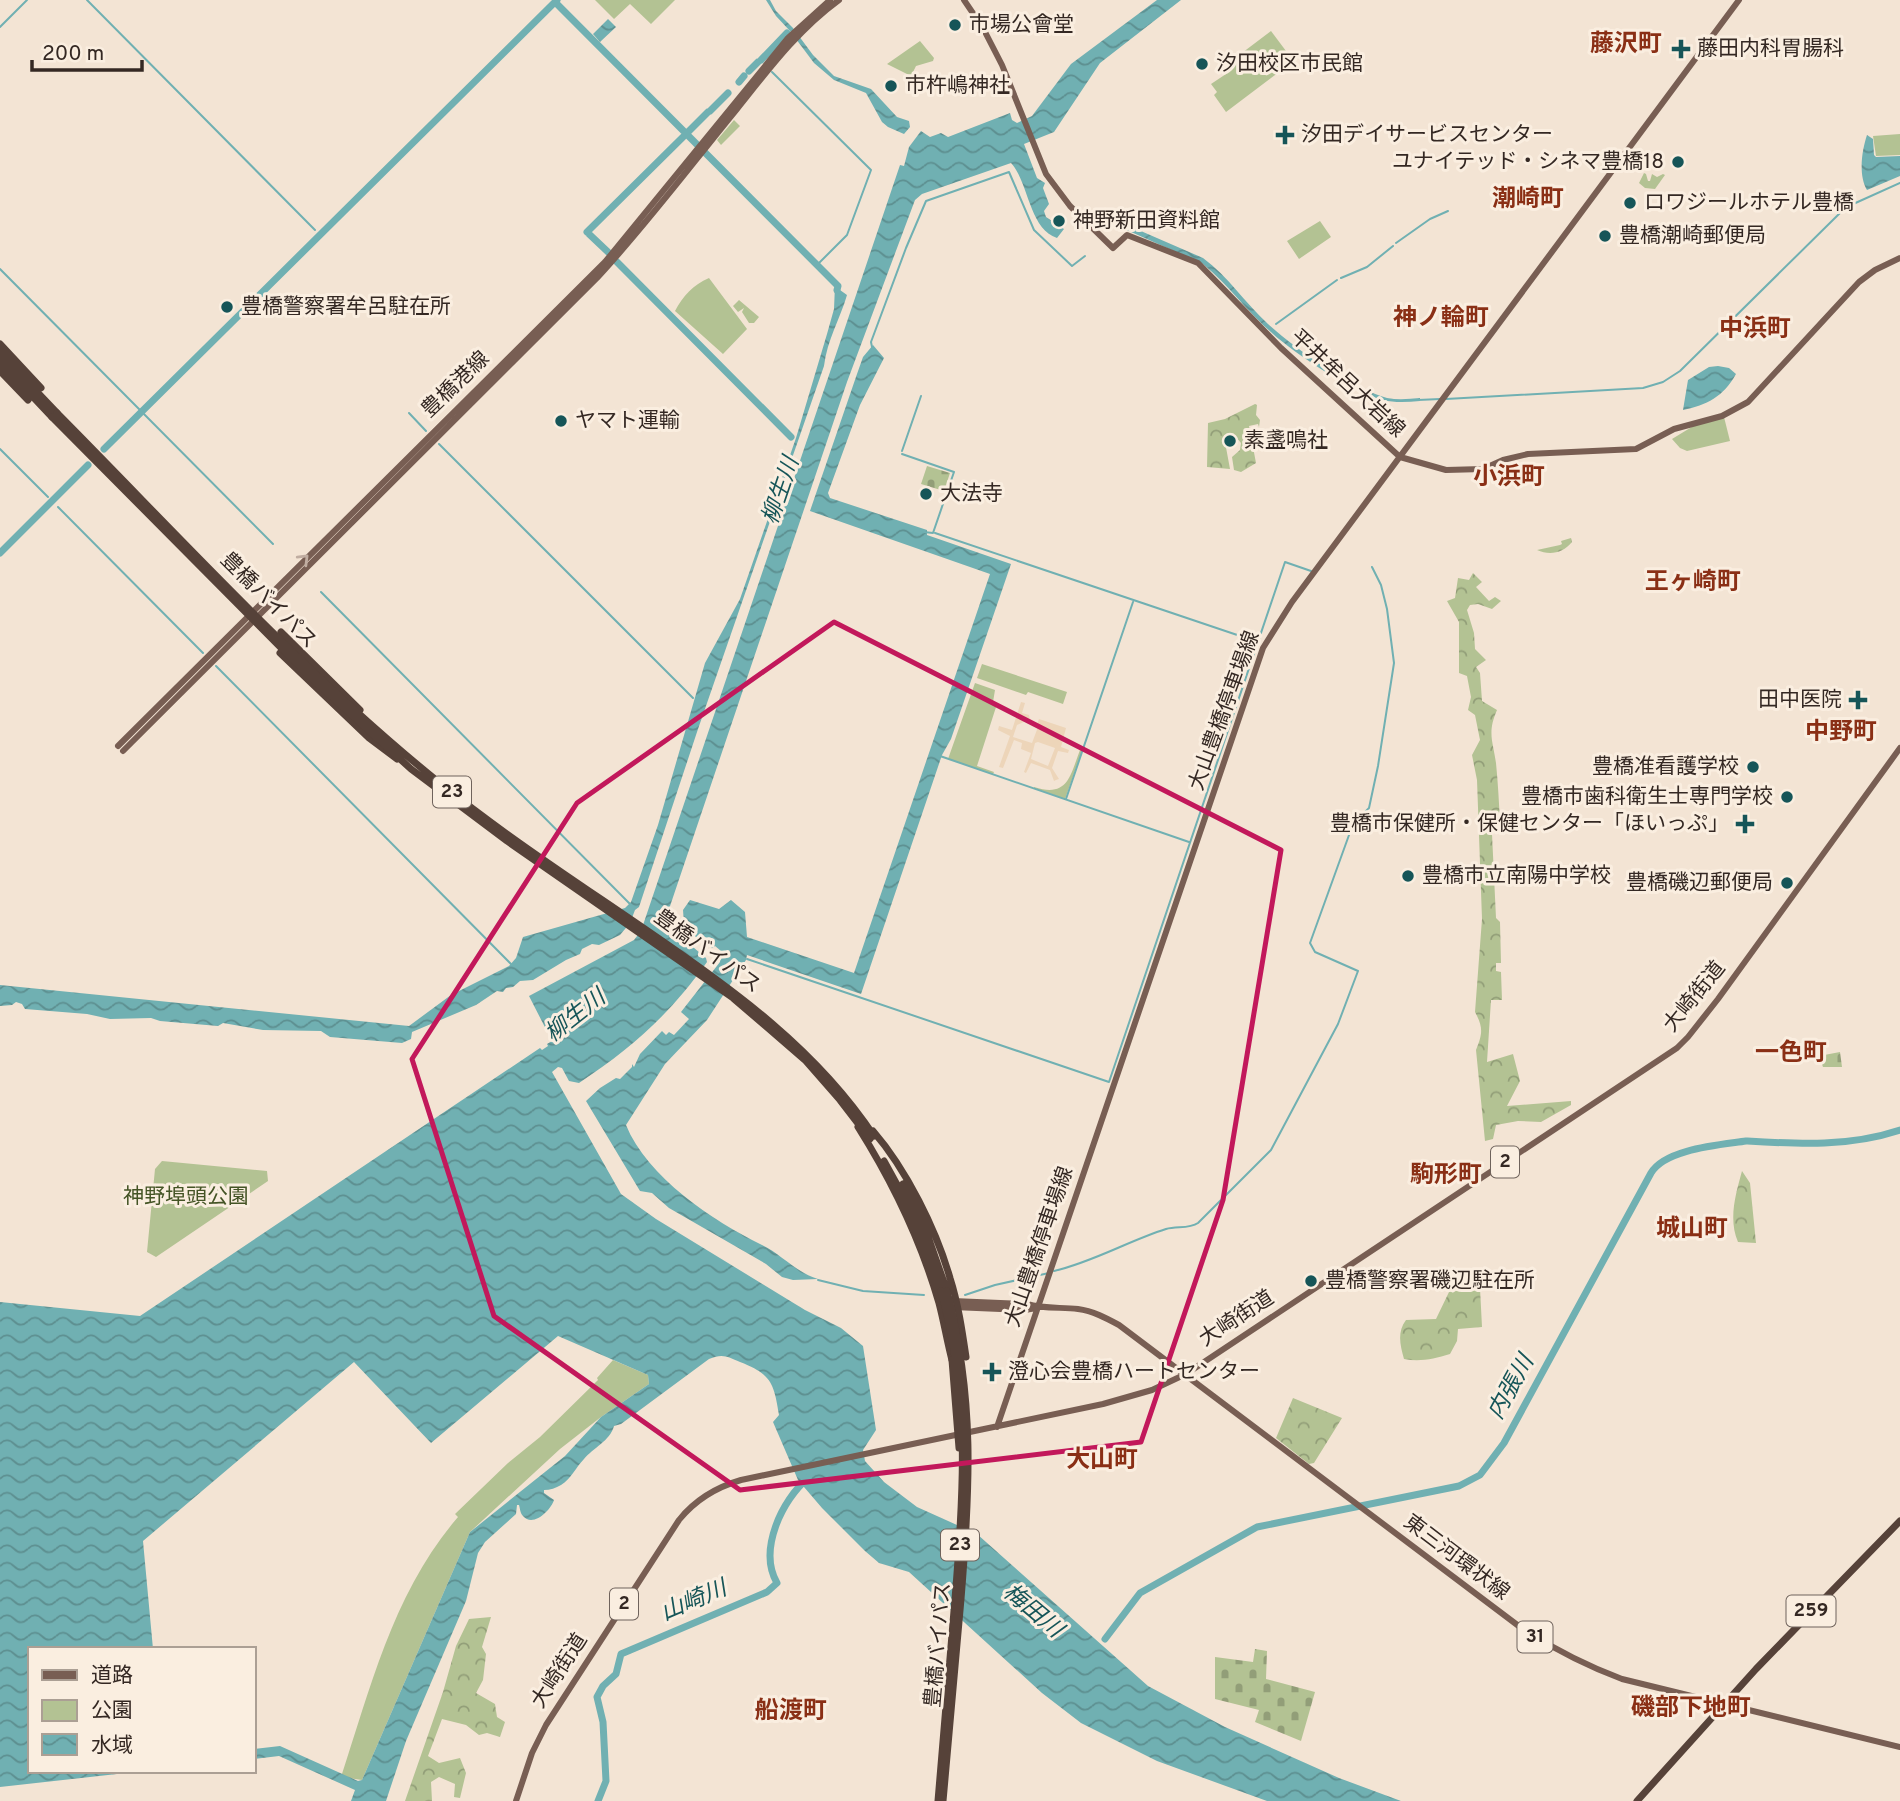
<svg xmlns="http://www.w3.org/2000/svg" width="1900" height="1801" viewBox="0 0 1900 1801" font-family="Overpass,'Noto Sans JP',sans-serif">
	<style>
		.green { fill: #b3c293 }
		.forest { fill: url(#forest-crowns) }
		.cemetery { fill: url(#cemetery-stones) }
		.plaza { fill: #edd5b9; fill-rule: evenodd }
		.water { fill: url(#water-waves) }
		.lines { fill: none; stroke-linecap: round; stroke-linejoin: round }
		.stream { stroke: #70b0b2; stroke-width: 2 }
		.river { stroke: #70b0b2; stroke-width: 7 }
		.major { stroke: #785e53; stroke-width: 6 }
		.highway { stroke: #564239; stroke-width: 7 }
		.highway-bridge { stroke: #564239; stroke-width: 7 }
		.oneway { stroke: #c0ada1 }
		.marked { fill: none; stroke: #c2185b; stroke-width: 5; stroke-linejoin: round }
		.poi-dot { fill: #165558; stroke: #faeee0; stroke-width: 2.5 }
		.labels { text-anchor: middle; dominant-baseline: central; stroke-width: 6; stroke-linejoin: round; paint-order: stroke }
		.shield { fill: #faeee0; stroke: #6f635c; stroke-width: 2 }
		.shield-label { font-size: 19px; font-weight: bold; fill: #342823 }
		.poi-label { font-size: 21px; fill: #342823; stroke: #faeee0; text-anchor: start }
		.street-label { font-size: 21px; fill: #342823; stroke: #faeee0 }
		.park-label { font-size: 21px; fill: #445425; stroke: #faeee0 }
		.water-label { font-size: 23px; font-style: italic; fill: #165558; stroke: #faeee0 }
		.quarter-label { font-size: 24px; font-weight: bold; fill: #8a2f15; stroke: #faeee0 }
	</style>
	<defs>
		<pattern id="forest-crowns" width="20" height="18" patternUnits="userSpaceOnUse" patternTransform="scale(1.75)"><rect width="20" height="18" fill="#b3c293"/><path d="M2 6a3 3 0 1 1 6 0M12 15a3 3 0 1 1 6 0" fill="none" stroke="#929e78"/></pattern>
		<pattern id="cemetery-stones" width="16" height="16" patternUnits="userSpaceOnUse" patternTransform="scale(1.75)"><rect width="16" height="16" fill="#b3c293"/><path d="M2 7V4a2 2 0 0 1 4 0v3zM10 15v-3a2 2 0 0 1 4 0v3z" fill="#929e78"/></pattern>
		<pattern id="water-waves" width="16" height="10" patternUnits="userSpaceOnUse" patternTransform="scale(1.75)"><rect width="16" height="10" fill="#70b0b2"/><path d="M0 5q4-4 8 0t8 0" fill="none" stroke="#5d8f90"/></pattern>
	</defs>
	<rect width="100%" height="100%" fill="#f3e4d4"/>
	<path class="green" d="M 595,0 L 675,0 L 651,24 L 630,4 L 614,19 Z
		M 1271,31 L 1292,59 L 1291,63 L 1226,112 L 1214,95 L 1217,92 L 1211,84 L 1226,74 L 1230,62 Z
		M 920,41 L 934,58 L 933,61 L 916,66 L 911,76 L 887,64 Z
		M 734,120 L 740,126 L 721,145 L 717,140 Z
		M 1900,134 L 1900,155 L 1876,156 L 1873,136 Z
		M 1644,173 L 1646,174 L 1648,181 L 1650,181 L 1652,174 L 1657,177 L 1663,174 L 1665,175 L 1655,189 L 1645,188 L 1639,183 Z
		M 1320,221 L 1331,237 L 1299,259 L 1287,241 Z
		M 709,278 L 747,329 L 723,354 L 675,311 C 683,296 693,285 709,278 Z
		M 739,300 L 759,317 L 754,323 L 749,323 L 742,312 L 744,308 L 738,312 L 733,306 Z
		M 1724,417 L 1730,441 L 1687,451 L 1680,448 L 1672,439 L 1695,425 Z
		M 982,664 L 1067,692 L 1063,704 L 1028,692 L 1026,695 L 977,678 Z
		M 975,683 L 995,690 L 993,702 L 997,704 L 977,766 L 994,772 L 993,774 L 948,759 Z
		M 1080,750 L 1082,751 L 1065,799 L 1034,788 L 1034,787 C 1068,798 1070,776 1080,750 Z
		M 162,1161 L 267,1171 L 268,1181 L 156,1257 L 147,1252 L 155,1169 Z
		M 613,1360 L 648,1375 L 649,1384 L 601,1417 L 560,1449 L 470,1532 L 362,1780 L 341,1777 C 371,1686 394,1591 458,1517 L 455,1514 L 508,1463 L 540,1437 L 598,1380 L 597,1378 Z"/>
	<path class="forest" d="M 1255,404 L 1257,405 L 1256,415 L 1260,420 L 1259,427 L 1258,424 L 1249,426 L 1256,463 L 1241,472 L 1234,470 L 1232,457 L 1240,450 L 1241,443 L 1236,437 L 1228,438 L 1225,442 L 1230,469 L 1207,467 L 1208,423 L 1225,419 Z
		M 1473,573 L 1482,582 L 1476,587 L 1489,601 L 1495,597 L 1501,601 L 1492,609 L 1478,604 L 1470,605 L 1467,610 L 1474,633 L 1475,649 L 1486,660 L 1476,667 L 1480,673 L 1482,701 L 1497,710 C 1487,733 1493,741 1496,763 C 1498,783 1499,803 1500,823 L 1492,834 L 1496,918 L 1500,922 L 1501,963 L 1496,963 L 1496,971 L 1501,972 L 1502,1000 L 1491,1000 L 1487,1062 L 1513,1054 L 1520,1081 L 1507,1106 L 1571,1101 L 1571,1105 L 1541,1122 L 1518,1121 L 1496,1125 L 1493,1139 L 1485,1141 L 1476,1050 C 1483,1033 1483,1027 1475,1012 L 1482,919 L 1477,780 L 1472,755 L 1480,740 L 1475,715 L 1468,710 L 1471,697 L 1467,676 L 1459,673 L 1459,622 L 1447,601 L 1455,598 L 1458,578 L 1469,580 Z
		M 1742,1171 L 1750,1183 L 1756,1243 L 1738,1242 C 1728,1219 1736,1193 1742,1171 Z
		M 1480,1288 L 1482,1327 L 1458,1329 L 1457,1341 L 1450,1354 C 1434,1359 1420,1362 1404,1359 C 1400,1345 1397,1332 1406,1320 L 1436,1319 L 1449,1292 Z
		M 1293,1398 L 1342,1418 L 1314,1463 L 1309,1464 L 1276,1438 Z
		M 491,1617 L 482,1647 L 486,1654 L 483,1680 L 476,1693 L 495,1704 L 497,1717 L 505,1722 L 500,1737 L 487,1733 L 479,1735 L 466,1725 L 442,1719 L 428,1756 L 439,1763 L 460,1758 L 466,1773 L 460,1798 L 454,1797 L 455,1784 L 439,1777 L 431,1782 L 432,1801 L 405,1801 L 443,1692 L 456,1646 L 469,1619 Z"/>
	<path class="cemetery" d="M 927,466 L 950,473 L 944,491 L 921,484 Z
		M 1571,538 L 1572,542 C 1563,553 1550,556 1537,550 L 1560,545 L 1562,544 L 1561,541 Z
		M 1840,1052 L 1842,1067 L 1823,1067 L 1819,1056 Z
		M 1255,1649 L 1267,1651 L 1266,1679 L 1315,1692 L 1301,1741 L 1255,1722 L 1259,1710 L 1215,1699 L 1215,1657 L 1253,1662 Z"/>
	<path class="plaza" d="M 1021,702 L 1025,703 L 1022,713 L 1029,715 L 1030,720 L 1034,723 L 1037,724 L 1039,719 L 1066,728 L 1061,747 L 1069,750 L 1068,753 L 1058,751 L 1052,768 L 1059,779 L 1056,780 L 1054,781 L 1050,770 L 1031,763 L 1026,773 L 1024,772 L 1031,753 L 1021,749 L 1022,743 L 1014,740 L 1003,768 L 999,767 L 1010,736 L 998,730 L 999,726 L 1012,730 ZM 1026,721 L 1038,727 L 1032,743 L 1013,737 L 1017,725 ZM 1038,742 L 1055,748 L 1048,766 L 1031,759 L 1035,743 Z"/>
	<path class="water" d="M 766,0 L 770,0 L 776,11 L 793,28 L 813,55 L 834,76 L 871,89 L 897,117 L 909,121 L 910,127 L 904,134 L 888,127 L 882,122 L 866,93 L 834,80 L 814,63 L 790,31 L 776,16 Z
		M 1157,0 L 1181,0 L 1100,63 L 1054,132 L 1024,144 L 1037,178 L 1045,183 L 1043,188 L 1049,204 L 1044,211 L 1046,217 L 1064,229 L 1057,238 C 1029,229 1029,183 1011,163 L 922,194 L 915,200 L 847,382 L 666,918 L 668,926 L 706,958 L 707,962 C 669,1015 633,1047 579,1083 L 569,1081 L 562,1068 L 558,1067 L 552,1072 L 621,1194 L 656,1219 L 805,1310 L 841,1328 L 863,1346 L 876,1430 L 863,1450 L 865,1461 L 884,1482 L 917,1507 L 977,1534 L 1148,1686 L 1225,1727 L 1339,1778 L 1401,1801 L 1267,1801 L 1157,1761 L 1081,1723 L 1042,1693 L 909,1572 L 879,1563 L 865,1551 L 822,1508 L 798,1480 L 773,1422 L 779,1415 C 774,1383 771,1374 740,1362 C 728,1357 723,1353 709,1359 L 621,1424 L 614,1426 C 610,1441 593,1448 584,1459 C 576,1467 571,1479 561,1485 C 556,1488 550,1490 544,1490 L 544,1493 L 554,1500 C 551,1510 533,1528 523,1516 C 520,1513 520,1508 519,1505 L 517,1505 L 516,1514 L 485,1542 L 478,1553 L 466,1601 L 406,1741 L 386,1801 L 351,1801 L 355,1790 L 279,1756 L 254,1759 L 254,1749 L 280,1746 L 358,1781 L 362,1780 L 470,1532 L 565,1456 L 601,1417 L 649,1384 L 648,1375 L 558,1336 L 431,1443 L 354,1362 L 143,1541 L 153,1649 L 30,1649 L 30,1771 L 144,1771 L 0,1787 L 0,1302 L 140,1316 L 540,1048 L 542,1050 L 548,1046 L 547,1044 L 552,1041 L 529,996 L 634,940 L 641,931 L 900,165 L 904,166 L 909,147 L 921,131 L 930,137 L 941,133 L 948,137 L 1010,113 L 1012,120 L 1017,123 L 1032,116 L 1071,64 Z
		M 608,19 L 616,27 L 600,42 L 593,34 Z
		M 1867,135 L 1873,139 L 1874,155 L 1876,157 L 1900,156 L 1900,176 L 1867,190 C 1858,175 1862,150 1867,135 Z
		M 1098,214 L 1104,215 L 1203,258 C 1228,276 1245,303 1268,324 C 1297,350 1350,388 1387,398 C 1398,400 1409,399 1420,398 L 1420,401 C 1408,402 1395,403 1383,400 C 1353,392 1295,354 1272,333 C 1247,312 1229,285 1203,264 L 1102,219 L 1097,220 L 1094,218 Z
		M 837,283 L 840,286 L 840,290 L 847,295 C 840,319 827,340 824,366 L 698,729 L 639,907 L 635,910 L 630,923 L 620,935 L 599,945 L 592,944 L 582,949 L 580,954 L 566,960 L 533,980 L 520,981 L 513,987 L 506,988 L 503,992 L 497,991 L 476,1005 L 412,1032 L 411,1039 L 402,1043 L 330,1037 L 321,1031 L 263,1030 L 223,1023 L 218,1026 L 160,1021 L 151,1018 L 110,1019 L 87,1014 L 25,1009 L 22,1004 L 16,1002 L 12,1005 L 0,1006 L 0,985 L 409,1026 L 451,995 L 509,966 L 516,958 L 523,937 L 625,908 L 631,902 L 658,825 L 705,663 L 740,599 L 796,438 L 827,334 L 834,309 L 835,285 Z
		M 873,345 L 884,358 L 860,405 L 828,493 L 830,498 L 927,530 L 927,535 L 1011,564 L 951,739 L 942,755 L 861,994 L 747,955 L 746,960 L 707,1020 L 665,1064 L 626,1125 C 647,1177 713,1221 762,1245 C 781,1254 797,1273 818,1279 L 793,1280 L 782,1277 L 766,1264 L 669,1208 L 652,1193 L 640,1191 L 586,1101 L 600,1088 L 616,1078 L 620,1079 L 632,1067 L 632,1064 L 634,1067 L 640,1054 L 662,1031 L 666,1035 L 669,1032 L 674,1035 L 689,1019 L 681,1012 L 720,962 L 721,951 L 715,946 L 712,948 C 701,939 692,936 682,927 L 684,924 L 683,910 L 690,900 L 719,909 L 731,900 L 745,912 L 747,937 L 854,973 L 990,574 L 810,511 L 857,374 L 863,357 Z
		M 1718,366 L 1729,368 L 1736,374 C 1723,397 1707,405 1683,410 L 1688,380 L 1709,367 Z"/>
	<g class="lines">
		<path class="stream" d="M 87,0 L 315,230
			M 0,27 L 27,0
			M 772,72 L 871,170 L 847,235 L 817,265
			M 1396,243 L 1430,219 L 1448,211
			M 0,269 L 273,544
			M 1341,278 L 1367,267 L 1393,246
			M 1276,324 L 1337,280
			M 872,347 L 871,342 L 906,248 L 926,201 L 1009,172 L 1034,230 L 1072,266 L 1085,256
			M 1446,399 L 1643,388 L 1663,382 L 1680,371 L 1841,212 L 1851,205 L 1900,183
			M 1418,400 L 1440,399
			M 409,413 L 426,431
			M 439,444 L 693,698
			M 0,449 L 48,497
			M 902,451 L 921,396
			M 902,454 L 954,472 L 933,533 L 924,532
			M 58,507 L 203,653
			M 935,533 L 1258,642
			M 321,592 L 631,905
			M 216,666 L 511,964
			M 940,756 L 1189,842
			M 1066,799 L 1133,602
			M 747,959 L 1109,1082 L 1285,562 L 1311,571
			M 1054,1271 C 1093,1262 1128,1241 1166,1229 C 1177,1226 1189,1229 1198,1223 L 1271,1150 L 1338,1024 L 1358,971 L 1315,952 L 1310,943 L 1353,824 L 1369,808 L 1378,766 L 1394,663 L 1387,609 L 1381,585 L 1372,567
			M 818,1280 L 863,1291 L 924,1295
			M 965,1295 L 995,1285 L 1049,1273"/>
		<path class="river" d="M 555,2 L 838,286 L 837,290
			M 761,60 L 787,33
			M 749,71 L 758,62
			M 739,82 L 744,76
			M 710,111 L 728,93
			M 689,131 L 708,112
			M 587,232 L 683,137
			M 589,234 L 608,252
			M 617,262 L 791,437
			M 104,449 L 557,0
			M 0,553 L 88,465
			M 1105,1639 L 1140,1593 L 1257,1527 L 1459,1486 L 1480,1475 L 1504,1443 L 1651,1173 C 1665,1149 1719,1145 1746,1141 C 1799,1144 1849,1147 1900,1130
			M 598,1801 L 606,1781 L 603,1722 L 597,1697 L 603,1686 L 616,1674 L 621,1654 L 767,1592 L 777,1583 C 758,1550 782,1500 808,1478"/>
		<path class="major" d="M 964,0 L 983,28 L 1002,65 L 1046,174 L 1070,206 L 1113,248 L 1127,235 L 1198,263 L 1281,348 L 1400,457 L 1446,470 L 1483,469 L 1503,460 L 1528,454 L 1636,449 L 1674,429 L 1722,416 L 1748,402 L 1859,282 L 1875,270 L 1900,258
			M 118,746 L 605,262 L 788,38 L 830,0
			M 123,751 L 597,278 C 647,224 691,165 737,109 C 769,69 798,30 839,0
			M 953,1301 L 1027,1304 C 1044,1309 1061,1307 1078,1309 C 1093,1311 1106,1318 1119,1325 L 1524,1630 C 1556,1650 1587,1666 1622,1679 L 1900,1747
			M 953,1307 L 1025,1310 L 1036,1308
			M 997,1427 L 1263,648 L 1292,602 L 1739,0
			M 516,1801 L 532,1753 L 546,1725 L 679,1520 C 695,1500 717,1487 741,1480 L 1103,1404 L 1152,1390 L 1186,1374 L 1677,1048 L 1688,1037 L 1718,999 L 1900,748"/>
		<path class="highway" d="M 0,344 L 41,388
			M 0,353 L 57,413
			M 0,362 L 52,417
			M 0,371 L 28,400
			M 281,632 L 360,710
			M 280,653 L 369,738 L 397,759
			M 858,1127 C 892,1181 921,1241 939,1303 C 944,1322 947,1341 952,1360
			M 873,1131 C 906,1169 936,1229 950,1278 C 958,1303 962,1330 966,1357
			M 884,1161 L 912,1212 L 941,1291
			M 903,1184 L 926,1231 L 947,1291
			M 1637,1801 L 1756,1669 L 1900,1521"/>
		<path class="highway-bridge" d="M 57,413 C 182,539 302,672 441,784 C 508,838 581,885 652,934 C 735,991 817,1050 874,1136
			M 52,417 L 310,677 L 411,769 L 507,841 L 733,998 L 805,1060 L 840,1100 L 870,1139
			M 952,1360 L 959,1448
			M 938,1801 C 943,1734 950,1666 955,1599 C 964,1491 970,1397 941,1291
			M 943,1801 C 949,1734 955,1666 961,1599 C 970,1488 975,1399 947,1291"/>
	</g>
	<defs><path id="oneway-chevron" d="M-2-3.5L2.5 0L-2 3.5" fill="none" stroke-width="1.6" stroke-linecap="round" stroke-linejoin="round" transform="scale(1.75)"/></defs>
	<use class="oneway" href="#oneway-chevron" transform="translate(304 559) rotate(-45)"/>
	<path class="marked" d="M 834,622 L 1281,850 L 1223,1200 L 1141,1442 L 740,1490 L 494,1316 L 412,1059 L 577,803 Z"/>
	<g class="poi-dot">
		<circle cx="955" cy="25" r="7"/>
		<path d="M1677.5 38.5h7v7h7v7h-7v7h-7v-7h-7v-7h7z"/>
		<circle cx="1202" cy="64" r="7"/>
		<circle cx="891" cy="86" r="7"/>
		<path d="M1281.5 124.5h7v7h7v7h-7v7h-7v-7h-7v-7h7z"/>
		<circle cx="1678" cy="162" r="7"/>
		<circle cx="1630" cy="203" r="7"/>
		<circle cx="1059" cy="221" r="7"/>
		<circle cx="1605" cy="236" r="7"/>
		<circle cx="227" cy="307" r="7"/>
		<circle cx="561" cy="421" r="7"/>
		<circle cx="1230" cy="441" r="7"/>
		<circle cx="926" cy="494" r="7"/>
		<path d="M1854.5 689.5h7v7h7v7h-7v7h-7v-7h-7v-7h7z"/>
		<circle cx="1753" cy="767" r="7"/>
		<circle cx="1787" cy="797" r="7"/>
		<path d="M1741.5 813.5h7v7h7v7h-7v7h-7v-7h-7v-7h7z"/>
		<circle cx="1408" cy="876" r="7"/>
		<circle cx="1787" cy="883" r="7"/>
		<circle cx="1311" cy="1281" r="7"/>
		<path d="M988.5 1361.5h7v7h7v7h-7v7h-7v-7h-7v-7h7z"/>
	</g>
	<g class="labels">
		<g class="shield">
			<rect x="433" y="776.5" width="38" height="31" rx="5"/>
			<rect x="1491" y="1146.5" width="28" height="31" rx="5"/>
			<rect x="941" y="1529.5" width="38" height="31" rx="5"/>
			<rect x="610" y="1588.5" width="28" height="31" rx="5"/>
			<rect x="1786.5" y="1595.5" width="49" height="31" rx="5"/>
			<rect x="1517.5" y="1621.5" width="35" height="31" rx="5"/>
		</g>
		<g class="shield-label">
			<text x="452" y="792">23</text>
			<text x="1505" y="1162">2</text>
			<text x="960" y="1545">23</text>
			<text x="624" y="1604">2</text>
			<text x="1811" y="1611">259</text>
			<text x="1535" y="1637">31</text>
		</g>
		<g class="poi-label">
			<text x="969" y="25">市場公會堂</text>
			<text x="1697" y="49">藤田内科胃腸科</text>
			<text x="1216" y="64">汐田校区市民館</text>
			<text x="905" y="86">市杵嶋神社</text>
			<text x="1301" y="135">汐田デイサービスセンター</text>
			<text x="1664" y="162" text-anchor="end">ユナイテッド・シネマ豊橋18</text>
			<text x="1644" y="203">ロワジールホテル豊橋</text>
			<text x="1073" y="221">神野新田資料館</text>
			<text x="1619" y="236">豊橋潮崎郵便局</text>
			<text x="241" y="307">豊橋警察署牟呂駐在所</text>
			<text x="575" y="421">ヤマト運輸</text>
			<text x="1244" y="441">素盞鳴社</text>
			<text x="940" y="494">大法寺</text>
			<text x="1842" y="700" text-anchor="end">田中医院</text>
			<text x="1739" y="767" text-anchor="end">豊橋准看護学校</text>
			<text x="1773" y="797" text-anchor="end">豊橋市歯科衛生士専門学校</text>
			<text x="1729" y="824" text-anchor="end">豊橋市保健所・保健センター「ほいっぷ」</text>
			<text x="1422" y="876">豊橋市立南陽中学校</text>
			<text x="1773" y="883" text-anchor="end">豊橋磯辺郵便局</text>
			<text x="1325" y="1281">豊橋警察署磯辺駐在所</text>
			<text x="1008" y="1372">澄心会豊橋ハートセンター</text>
		</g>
		<g class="street-label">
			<text transform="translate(1347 384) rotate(43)">平井牟呂大岩線</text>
			<text transform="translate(456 385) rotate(-44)">豊橋港線</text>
			<text transform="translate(268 601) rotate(45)">豊橋バイパス</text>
			<text transform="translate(1225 711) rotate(-70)">大山豊橋停車場線</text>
			<text transform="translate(707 952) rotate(36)">豊橋バイパス</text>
			<text transform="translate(1695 997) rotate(-51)">大崎街道</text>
			<text transform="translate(1040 1247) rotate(-71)">大山豊橋停車場線</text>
			<text transform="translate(1237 1319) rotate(-33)">大崎街道</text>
			<text transform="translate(1456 1558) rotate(37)">東三河環状線</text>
			<text transform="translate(939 1645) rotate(-85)">豊橋バイパス</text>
			<text transform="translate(560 1671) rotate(-57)">大崎街道</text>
		</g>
		<g class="park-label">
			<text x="186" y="1197">神野埠頭公園</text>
		</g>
		<g class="water-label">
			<text transform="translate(782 491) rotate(-71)">柳生川</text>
			<text transform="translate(576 1017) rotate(-38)">柳生川</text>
			<text transform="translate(1512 1388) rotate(-61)">内張川</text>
			<text transform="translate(694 1602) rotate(-23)">山崎川</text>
			<text transform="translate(1032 1612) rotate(40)">梅田川</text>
		</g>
		<g class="quarter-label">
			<text x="1626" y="45">藤沢町</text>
			<text x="1528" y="200">潮崎町</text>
			<text x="1441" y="319">神ノ輪町</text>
			<text x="1755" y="330">中浜町</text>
			<text x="1509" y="478">小浜町</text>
			<text x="1693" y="583">王ヶ崎町</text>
			<text x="1841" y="733">中野町</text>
			<text x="1791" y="1054">一色町</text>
			<text x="1446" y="1176">駒形町</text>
			<text x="1692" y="1230">城山町</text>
			<text x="1102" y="1461">大山町</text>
			<text x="1691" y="1709">磯部下地町</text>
			<text x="791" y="1712">船渡町</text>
		</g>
	</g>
	<rect x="28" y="1647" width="228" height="126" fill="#faeee0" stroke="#ab9f94" stroke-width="2"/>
	<rect x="42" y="1670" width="35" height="10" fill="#785e53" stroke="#ab9f94" stroke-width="2"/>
	<text x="91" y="1682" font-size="21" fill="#342823">道路</text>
	<rect x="42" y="1700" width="35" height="21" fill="#b3c293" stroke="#ab9f94" stroke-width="2"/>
	<text x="91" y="1717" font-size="21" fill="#342823">公園</text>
	<rect x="42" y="1734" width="35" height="21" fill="url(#water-waves)" stroke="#ab9f94" stroke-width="2"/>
	<text x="91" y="1752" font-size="21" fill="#342823">水域</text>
	<path d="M32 60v10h110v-10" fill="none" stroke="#342823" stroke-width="3.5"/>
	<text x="42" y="60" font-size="21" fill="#342823" stroke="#faeee0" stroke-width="5" paint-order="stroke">200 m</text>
</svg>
